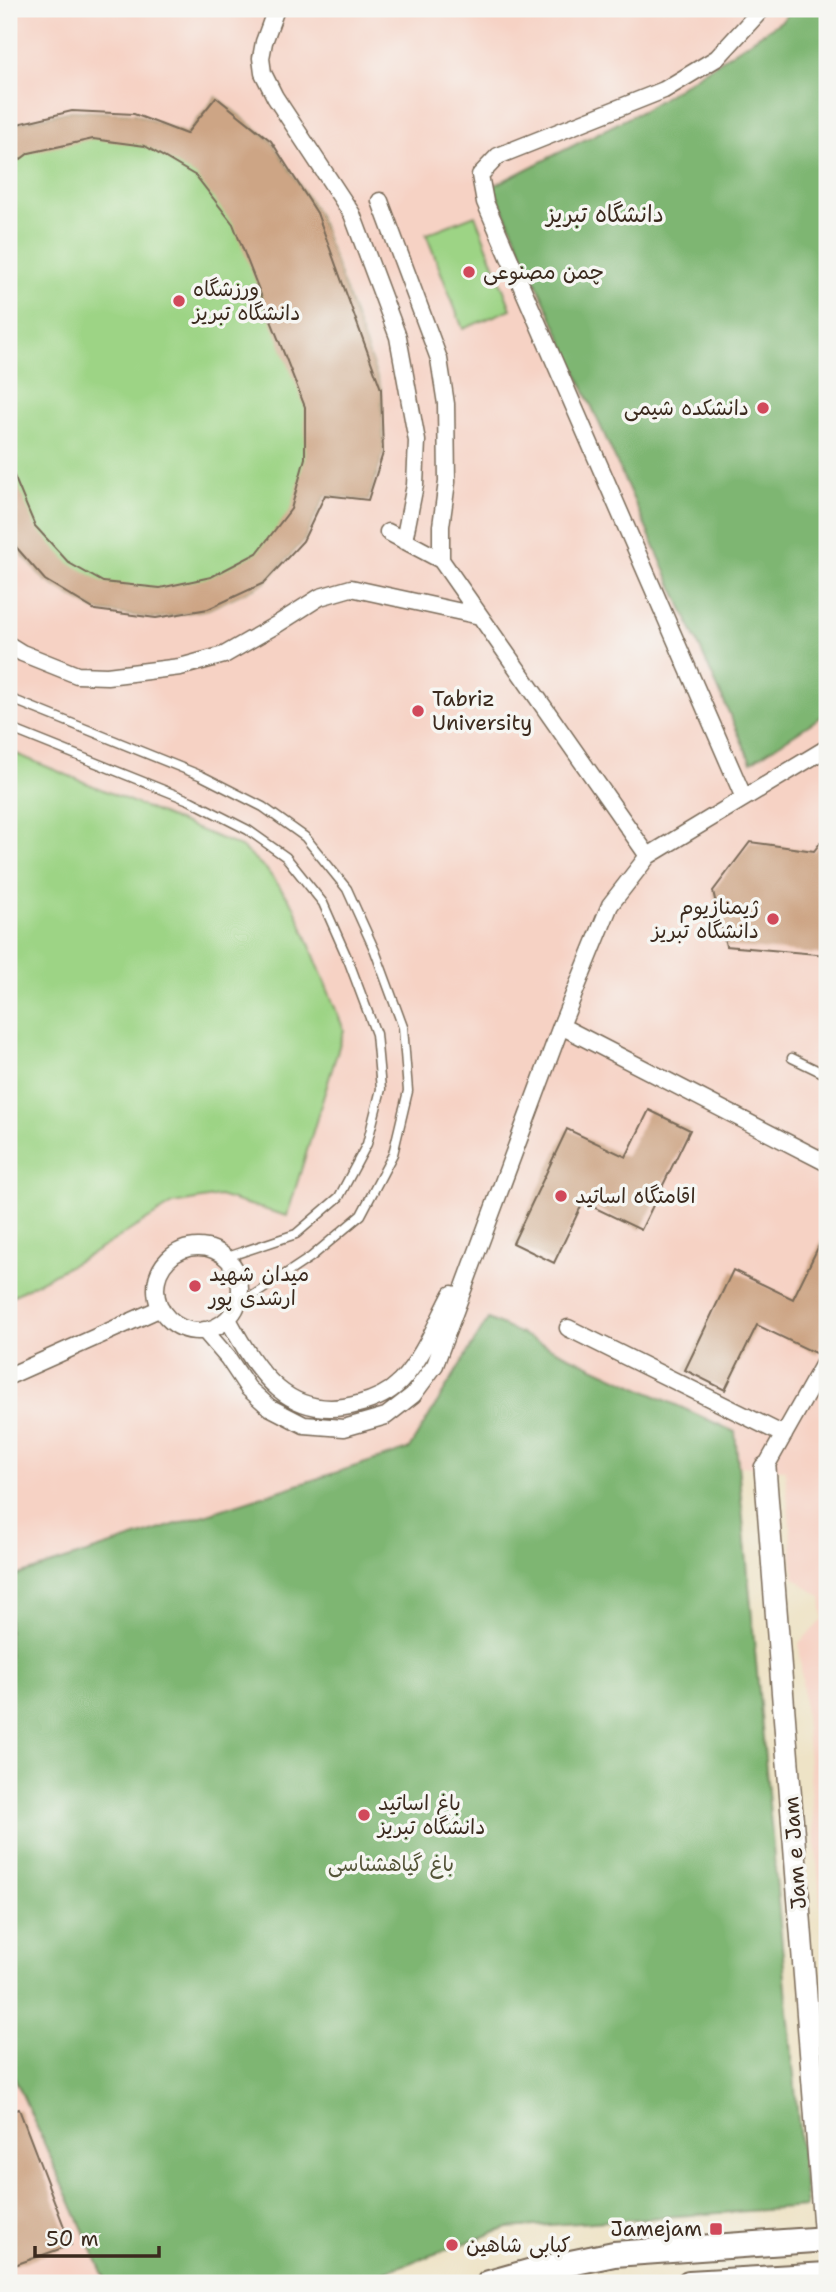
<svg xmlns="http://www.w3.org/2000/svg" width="836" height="2292" viewBox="0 0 836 2292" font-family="'Shantell Sans','Playpen Sans Arabic',sans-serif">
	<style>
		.built { fill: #f6d2c4 }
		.green { fill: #9dd485; stroke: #6c7f52; stroke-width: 2 }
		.forest { fill: #7eb672; stroke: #5c7048; stroke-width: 2 }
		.building { fill: #cda585 }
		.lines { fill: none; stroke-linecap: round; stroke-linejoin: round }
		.lane-casing { stroke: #7a6b59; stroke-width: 11 }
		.street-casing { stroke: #7a6b59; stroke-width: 19 }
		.secondary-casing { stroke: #7a6b59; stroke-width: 24 }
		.primary-casing { stroke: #7a6b59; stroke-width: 28 }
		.lane { stroke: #fff; stroke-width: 8 }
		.street { stroke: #fff; stroke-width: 16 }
		.secondary { stroke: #fff; stroke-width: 21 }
		.primary { stroke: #fff; stroke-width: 24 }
		.poi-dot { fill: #d1495b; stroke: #f6f6f2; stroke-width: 2.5 }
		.labels { text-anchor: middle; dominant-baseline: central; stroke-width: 7; stroke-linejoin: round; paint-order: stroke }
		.poi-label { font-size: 21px; fill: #3b2a1e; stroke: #f6f6f2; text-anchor: start }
		.street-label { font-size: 21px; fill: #3b2a1e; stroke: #f6f6f2 }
		.park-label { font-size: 21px; fill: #545438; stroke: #f6f6f2 }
		.neighbourhood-label { font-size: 23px; fill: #3b2a1e; stroke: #f6f6f2 }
	</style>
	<rect width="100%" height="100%" fill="#f6f6f2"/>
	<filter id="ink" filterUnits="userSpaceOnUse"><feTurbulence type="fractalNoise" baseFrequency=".0143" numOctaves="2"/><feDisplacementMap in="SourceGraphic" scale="14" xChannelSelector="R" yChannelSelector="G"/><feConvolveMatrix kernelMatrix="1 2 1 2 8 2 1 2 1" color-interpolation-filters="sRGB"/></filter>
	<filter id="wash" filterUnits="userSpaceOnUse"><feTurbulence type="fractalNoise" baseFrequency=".00686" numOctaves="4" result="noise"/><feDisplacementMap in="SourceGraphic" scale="28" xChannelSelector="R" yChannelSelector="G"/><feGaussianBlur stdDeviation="1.57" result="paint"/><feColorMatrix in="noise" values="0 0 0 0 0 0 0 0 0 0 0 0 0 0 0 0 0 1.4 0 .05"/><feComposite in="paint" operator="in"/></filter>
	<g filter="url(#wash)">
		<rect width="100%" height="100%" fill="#eee3c6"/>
		<path class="built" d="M 9,9 L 827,9 L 827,1985 L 799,1643 L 823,1619 L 821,1597 L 794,1578 L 785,1470 L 739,1466 L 806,2207 L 508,2228 L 353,2283 L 9,2283 Z"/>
		<path class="green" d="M 216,97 L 271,141 L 317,213 L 381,389 L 383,453 L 368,500 L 325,495 L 303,541 L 264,583 L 208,609 L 156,618 L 95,610 L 45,580 L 9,539 L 9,126 L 72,111 L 134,114 L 186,134 Z
			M 475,215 L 511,309 L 463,329 L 426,234 Z
			M 9,751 L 241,847 L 266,869 L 294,906 L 344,1030 L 287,1216 L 219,1196 L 173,1204 L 95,1252 L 9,1298 Z"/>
		<path class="forest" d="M 792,9 L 827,9 L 827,713 L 751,762 L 493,186 L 644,110 L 783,20 Z
			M 488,1319 L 735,1432 L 806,2207 L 508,2228 L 353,2283 L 107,2283 L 9,2065 L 9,1578 L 409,1449 Z"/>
		<g id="blocks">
			<path class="building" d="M 216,97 L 271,141 L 317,213 L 381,389 L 383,453 L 368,500 L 325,495 L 303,541 L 264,583 L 208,609 L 156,618 L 95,610 L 45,580 L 9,539 L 9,464 L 35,526 L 69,563 L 103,582 L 160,588 L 211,577 L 257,553 L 291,509 L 305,458 L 305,407 L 233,224 L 196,176 L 145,146 L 93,139 L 29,153 L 9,168 L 9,126 L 72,111 L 134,114 L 186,134 Z
				M 827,834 L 827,955 L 726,946 L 713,891 L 750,842 L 814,851 Z
				M 649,1110 L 690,1130 L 641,1230 L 583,1202 L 554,1263 L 513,1243 L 567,1129 L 626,1157 Z
				M 827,1229 L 827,1332 L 817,1354 L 757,1325 L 725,1390 L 685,1370 L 733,1270 L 793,1299 Z
				M 19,2109 L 71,2245 L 9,2267 L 9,2112 Z"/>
		</g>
	</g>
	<g filter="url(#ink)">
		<use href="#blocks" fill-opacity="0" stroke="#7a6b59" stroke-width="2"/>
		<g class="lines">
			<defs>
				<path id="lane" d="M 9,698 L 202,776 L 263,807 L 305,837 L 347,889 L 375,951 L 403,1027 L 408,1091 L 393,1154 L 361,1215 L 311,1257 L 236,1307
					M 9,728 L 191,801 L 248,830 L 286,857 L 323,903 L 349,962 L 376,1034 L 381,1089 L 367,1144 L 339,1197 L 296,1234 L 227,1257
					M 792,1058 L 827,1075"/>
				<path id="street" d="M 276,9 L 264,42 L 261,58 L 263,73 L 275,97 L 352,214 L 398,337 L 417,441 L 415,485 L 404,541
					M 380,201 L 439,359 L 446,404 L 447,482 L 441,526 L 441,560
					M 388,532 L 441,560 L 648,856
					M 9,645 L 22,653 L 77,675 L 107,676 L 180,667 L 224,655 L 276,625 L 320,597 L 351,588 L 480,616
					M 744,798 L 485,202 L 480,175 L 498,156 L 664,90 L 717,58 L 762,9
					M 561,1026 L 827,1163
					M156 1289a42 42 0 1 1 84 0a42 42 0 1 1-84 0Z
					M 228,1319 C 257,1372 289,1423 358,1404 C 374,1400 388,1394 400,1382 C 423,1358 437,1322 452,1294
					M 568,1328 L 784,1435
					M 204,1330 L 228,1358 L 248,1388 L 269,1407 L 304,1425 L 344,1428 L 386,1416 L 413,1395 L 435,1365 L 561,1026 L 610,905 L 648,856 L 827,748
					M 9,1376 L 161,1308
					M 765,1468 L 827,1358"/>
				<path id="secondary" d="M 765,1468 L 825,2239"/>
				<path id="primary" d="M 489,2283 L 532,2271 L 614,2254 L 827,2239
					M 689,2283 L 827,2275"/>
			</defs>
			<use href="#lane" class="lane-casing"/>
			<use href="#street" class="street-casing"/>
			<use href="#secondary" class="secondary-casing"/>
			<use href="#primary" class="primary-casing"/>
			<use href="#lane" class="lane"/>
			<use href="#street" class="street"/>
			<use href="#secondary" class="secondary"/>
			<use href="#primary" class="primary"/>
		</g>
	</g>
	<g class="poi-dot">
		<circle cx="469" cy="272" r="7"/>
		<circle cx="179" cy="301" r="7"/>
		<circle cx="763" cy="408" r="7"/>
		<circle cx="418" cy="711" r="7"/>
		<circle cx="773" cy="919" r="7"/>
		<circle cx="561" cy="1196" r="7"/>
		<circle cx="195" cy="1286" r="7"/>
		<circle cx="364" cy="1815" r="7"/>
		<rect x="709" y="2222" width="14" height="14" rx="3.5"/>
		<circle cx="452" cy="2245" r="7"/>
	</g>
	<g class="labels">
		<g class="poi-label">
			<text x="483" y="272">چمن مصنوعی</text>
			<text x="193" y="289">ورزشگاه<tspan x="193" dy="24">دانشگاه تبریز</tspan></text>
			<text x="749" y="408" text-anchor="end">دانشکده شیمی</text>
			<text x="432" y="699">Tabriz<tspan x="432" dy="24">University</tspan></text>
			<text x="759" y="907" text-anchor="end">ژیمنازیوم<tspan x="759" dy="24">دانشگاه تبریز</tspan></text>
			<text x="575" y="1196">اقامتگاه اساتید</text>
			<text x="209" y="1274">میدان شهید<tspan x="209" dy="24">ارشدی پور</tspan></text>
			<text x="378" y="1803">باغ اساتید<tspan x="378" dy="24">دانشگاه تبریز</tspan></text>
			<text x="702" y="2229" text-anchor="end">Jamejam</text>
			<text x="466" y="2245">کبابی شاهین</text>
		</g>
		<g class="street-label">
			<text transform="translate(795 1853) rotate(-94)">Jam e Jam</text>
		</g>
		<g class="park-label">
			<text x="391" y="1864">باغ گیاهشناسی</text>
		</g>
		<g class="neighbourhood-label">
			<text x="605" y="214">دانشگاه تبریز</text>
		</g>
	</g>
	<rect width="836" height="2292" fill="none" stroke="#f6f6f2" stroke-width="35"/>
	<path d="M35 2246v10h124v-10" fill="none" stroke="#3b2a1e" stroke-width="3.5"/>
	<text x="46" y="2246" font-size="21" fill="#3b2a1e" stroke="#f6f6f2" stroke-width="5" paint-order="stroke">50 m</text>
</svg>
